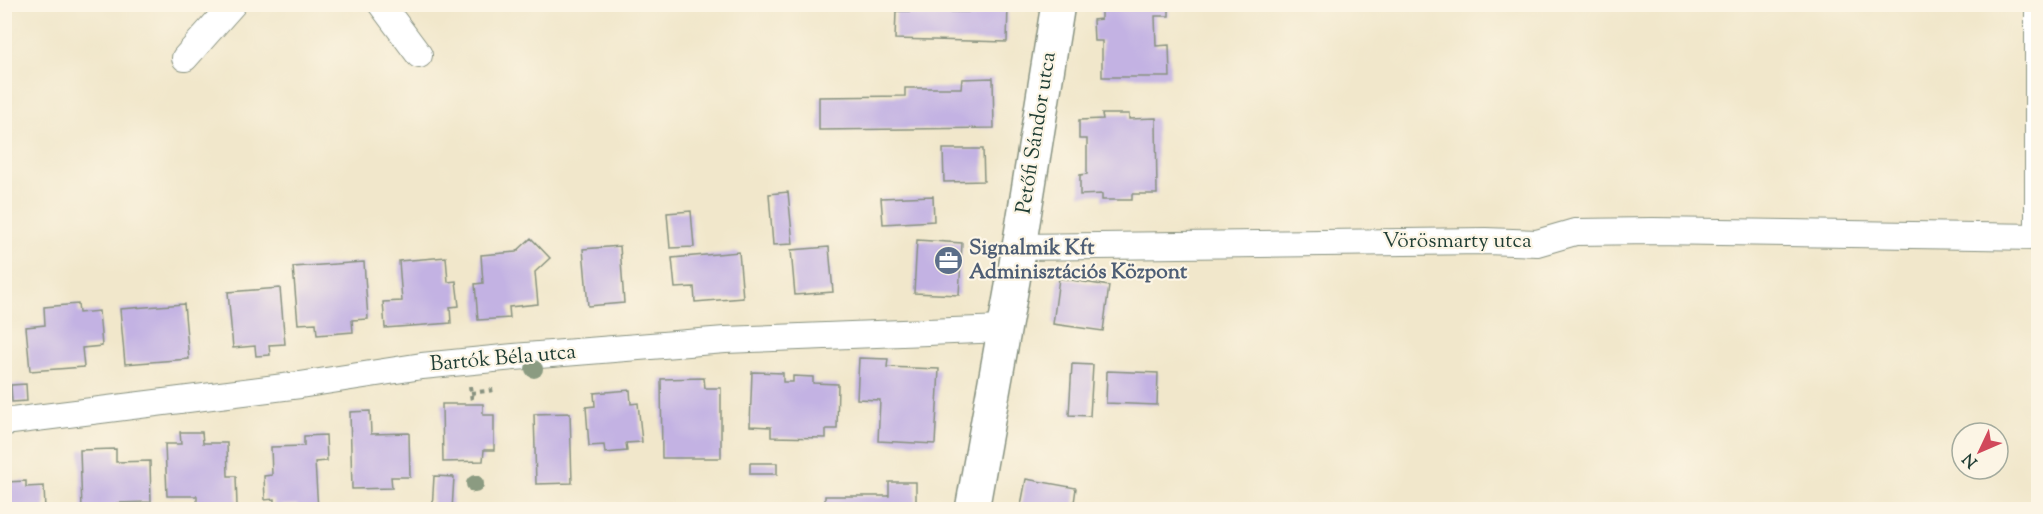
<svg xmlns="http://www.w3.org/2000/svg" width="2043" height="514" viewBox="0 0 2043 514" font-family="'Sorts Mill Goudy',serif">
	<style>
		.building { fill: #c3b2e3 }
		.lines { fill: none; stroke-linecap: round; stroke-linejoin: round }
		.street-casing { stroke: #889280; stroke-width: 28 }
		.secondary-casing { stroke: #889280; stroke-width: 36 }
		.path { stroke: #889280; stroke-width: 4; stroke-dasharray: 4.5 4.5; stroke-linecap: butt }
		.street { stroke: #fff; stroke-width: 26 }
		.secondary { stroke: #fff; stroke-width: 33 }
		.tree { fill: #8b9b81 }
		.labels { text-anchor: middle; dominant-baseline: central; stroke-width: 4.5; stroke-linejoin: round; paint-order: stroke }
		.street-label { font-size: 21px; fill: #1f3d34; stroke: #fcf5e5 }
		.service-label { font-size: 21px; font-weight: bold; fill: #4e5e75; stroke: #fcf5e5; text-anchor: start }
	</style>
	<rect width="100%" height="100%" fill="#fcf5e5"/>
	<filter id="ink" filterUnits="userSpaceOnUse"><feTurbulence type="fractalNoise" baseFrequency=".0167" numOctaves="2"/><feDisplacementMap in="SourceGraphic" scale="12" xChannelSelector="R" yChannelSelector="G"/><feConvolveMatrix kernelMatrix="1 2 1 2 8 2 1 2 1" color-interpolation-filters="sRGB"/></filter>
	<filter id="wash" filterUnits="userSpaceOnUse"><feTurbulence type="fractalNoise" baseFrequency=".008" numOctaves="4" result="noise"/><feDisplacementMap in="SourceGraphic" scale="24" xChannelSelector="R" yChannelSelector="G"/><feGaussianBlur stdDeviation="1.35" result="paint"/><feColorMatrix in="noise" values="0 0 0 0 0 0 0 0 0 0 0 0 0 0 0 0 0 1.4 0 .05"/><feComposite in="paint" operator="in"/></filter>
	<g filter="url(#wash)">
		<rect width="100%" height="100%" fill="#f1e7cb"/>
		<g id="blocks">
			<path class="building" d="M 1101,4 L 1169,4 L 1169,16 L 1155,16 L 1156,46 L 1169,45 L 1170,77 L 1102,77 L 1102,41 L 1094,41 L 1093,20 L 1101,19 Z
				M 968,5 L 1008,5 L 1007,42 L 895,39 L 896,11 L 968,12 Z
				M 4,75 L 7,75 L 8,121 L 4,121 Z
				M 993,78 L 994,128 L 819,130 L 819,97 L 905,96 L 905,88 L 961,88 L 962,79 Z
				M 1102,114 L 1129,114 L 1129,119 L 1156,118 L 1157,194 L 1132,194 L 1132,200 L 1102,200 L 1102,194 L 1080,195 L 1080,175 L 1087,174 L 1087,139 L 1079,139 L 1079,120 L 1103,119 Z
				M 943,149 L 983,149 L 984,181 L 944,182 Z
				M 788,192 L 793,244 L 773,245 L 769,194 Z
				M 933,196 L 934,221 L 883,224 L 881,198 Z
				M 691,211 L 694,247 L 670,248 L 667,213 Z
				M 531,238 L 550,258 L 535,272 L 538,304 L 509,307 L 510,318 L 478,320 L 475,284 L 483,283 L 481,255 L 516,252 Z
				M 917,240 L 962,243 L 959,295 L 914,293 Z
				M 620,246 L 624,303 L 588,306 L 583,249 Z
				M 829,247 L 833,292 L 795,295 L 791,250 Z
				M 739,252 L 743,298 L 695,302 L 694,287 L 675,288 L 672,258 Z
				M 446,257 L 448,282 L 456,281 L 459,306 L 450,307 L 451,323 L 385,328 L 383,302 L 402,301 L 399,261 Z
				M 364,262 L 368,319 L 352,320 L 353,332 L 317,335 L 316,323 L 298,324 L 293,267 Z
				M 1059,278 L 1109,286 L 1103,331 L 1053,324 Z
				M 280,288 L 285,344 L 269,345 L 270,355 L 256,356 L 255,346 L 233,348 L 228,292 Z
				M 78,304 L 79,313 L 99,311 L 102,346 L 82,348 L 84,367 L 30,371 L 26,327 L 45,325 L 44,307 Z
				M 184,304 L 189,359 L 125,364 L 120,309 Z
				M 4,350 L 7,350 L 7,388 L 4,388 Z
				M 859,358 L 888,359 L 887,367 L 939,369 L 935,444 L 878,441 L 880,400 L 857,399 Z
				M 1072,364 L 1093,365 L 1090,416 L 1069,415 Z
				M 1107,371 L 1158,373 L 1157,405 L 1106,403 Z
				M 752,372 L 783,373 L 783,382 L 793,382 L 793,376 L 813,377 L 813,383 L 838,384 L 837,429 L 826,429 L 826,438 L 771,437 L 771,427 L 750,426 Z
				M 704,378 L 705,388 L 721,388 L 721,458 L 662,458 L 661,379 Z
				M 26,384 L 27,401 L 12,402 L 11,385 Z
				M 630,390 L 631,404 L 638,403 L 642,442 L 626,443 L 627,451 L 605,453 L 604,445 L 589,446 L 586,407 L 595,406 L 594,393 Z
				M 442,404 L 483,404 L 483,415 L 494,415 L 494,450 L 484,450 L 483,461 L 443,462 Z
				M 370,411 L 371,434 L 409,433 L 410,477 L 391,477 L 392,488 L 352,489 L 350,412 Z
				M 570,413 L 572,483 L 536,484 L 534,414 Z
				M 180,432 L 202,432 L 203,443 L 227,443 L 228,476 L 236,476 L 237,506 L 197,508 L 197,496 L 167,496 L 165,444 L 181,444 Z
				M 326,435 L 327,461 L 315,462 L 318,510 L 298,510 L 297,505 L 274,506 L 274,499 L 265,500 L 264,476 L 272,475 L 271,447 L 304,446 L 304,436 Z
				M 116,449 L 116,462 L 150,461 L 151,502 L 117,503 L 118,510 L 82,510 L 80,450 Z
				M 750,463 L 777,463 L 777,474 L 750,474 Z
				M 434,476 L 454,477 L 452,510 L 432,510 Z
				M 1026,479 L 1076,488 L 1073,510 L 1020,510 Z
				M 26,481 L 26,487 L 44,486 L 45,510 L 4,510 L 5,482 Z
				M 889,482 L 916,482 L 916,510 L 825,510 L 825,496 L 889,496 Z"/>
		</g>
	</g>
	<g filter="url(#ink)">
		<use href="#blocks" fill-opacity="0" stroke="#889280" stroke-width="1.5"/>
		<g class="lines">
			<defs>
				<path id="street" d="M 381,4 L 419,55
					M 2038,4 L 2038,237
					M 185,58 L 233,4
					M 1019,247 L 1485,241 L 1537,243 L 1575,232 L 1653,231 L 2038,237
					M 4,422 L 300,385 L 422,366 L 514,357 L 725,340 L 1004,329"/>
				<path id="secondary" d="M 972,510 L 1019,247 L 1058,4"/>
			</defs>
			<use href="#street" class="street-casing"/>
			<use href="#secondary" class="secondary-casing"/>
			<path class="path" d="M 470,386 L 472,401
				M 471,393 L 494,390"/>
			<use href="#street" class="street"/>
			<use href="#secondary" class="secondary"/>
		</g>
		<g class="tree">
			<circle cx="534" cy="369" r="9"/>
			<circle cx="475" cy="484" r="9"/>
		</g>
	</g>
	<defs>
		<symbol id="office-disc" viewBox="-11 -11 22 22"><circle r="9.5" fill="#5c6f8a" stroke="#fcf5e5"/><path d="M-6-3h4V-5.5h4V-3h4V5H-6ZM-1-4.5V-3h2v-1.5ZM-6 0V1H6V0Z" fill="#fff"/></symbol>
	</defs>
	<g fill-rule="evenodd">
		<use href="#office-disc" x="932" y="244" width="33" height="33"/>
	</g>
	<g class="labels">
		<g class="street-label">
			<text transform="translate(1037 133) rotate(-81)">Petőfi Sándor utca</text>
			<text x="1457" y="242">Vörösmarty utca</text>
			<text transform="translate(503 359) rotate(-5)">Bartók Béla utca</text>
		</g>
		<g class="service-label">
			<text x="969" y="249">Signalmik Kft<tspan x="969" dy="24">Adminisztációs Központ</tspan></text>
		</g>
	</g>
	<rect width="2043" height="514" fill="none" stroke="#fcf5e5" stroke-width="24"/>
	<g transform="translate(1980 451) rotate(226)"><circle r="28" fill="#fcf5e5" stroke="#a4ab9e" stroke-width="1.5"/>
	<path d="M0-4.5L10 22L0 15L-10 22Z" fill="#d1495b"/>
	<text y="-9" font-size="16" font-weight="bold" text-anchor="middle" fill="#1f3d34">N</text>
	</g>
</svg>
